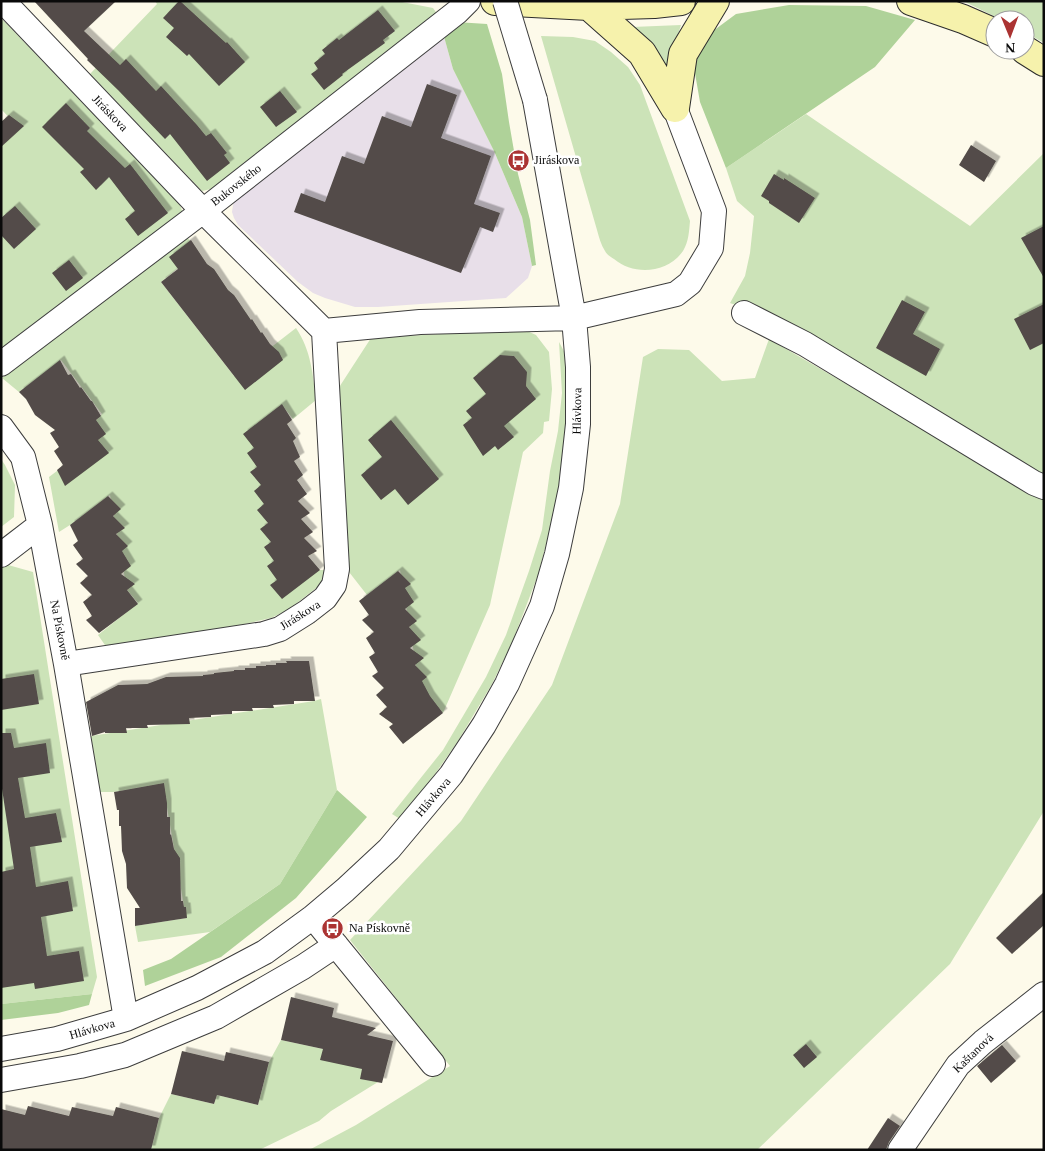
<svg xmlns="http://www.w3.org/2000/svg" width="1045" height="1151" viewBox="0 0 1045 1151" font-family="Georgia,serif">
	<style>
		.industrial { fill: #e8dfe9 }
		.green { fill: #cce3b8 }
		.forest { fill: #afd299 }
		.building { fill: #524c48; filter: url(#shadow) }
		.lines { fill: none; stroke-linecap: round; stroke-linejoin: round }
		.minor-casing { stroke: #3d3d3d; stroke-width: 26 }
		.secondary-casing { stroke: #2c2c2c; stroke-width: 30 }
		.minor { stroke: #fff; stroke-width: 24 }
		.secondary { stroke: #f6f2ac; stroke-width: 28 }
		.minor-bridge-casing { stroke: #3d3d3d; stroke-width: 26; stroke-linecap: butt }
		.minor-bridge { stroke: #fff; stroke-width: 24 }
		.labels { text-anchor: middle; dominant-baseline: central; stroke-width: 5; stroke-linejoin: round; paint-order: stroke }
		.street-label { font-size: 12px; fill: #0a0a0a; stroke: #fff }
		.poi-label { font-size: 12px; fill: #0a0a0a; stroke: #fff; text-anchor: start }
	</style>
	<defs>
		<filter id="shadow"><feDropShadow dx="4.5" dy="-4.5" stdDeviation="0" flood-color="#0004"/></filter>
	</defs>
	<rect width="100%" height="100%" fill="#fdfaea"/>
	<path class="industrial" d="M 443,33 L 453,69 L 494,151 L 522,217 L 532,266 L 528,278 L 506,298 L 378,307 L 355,307 L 325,298 L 313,293 L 298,282 L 238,225 L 234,218 L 232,212 L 233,205 L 236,197 Z"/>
	<path class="green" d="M 155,1 L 397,1 L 433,8 L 438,15 L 211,189 L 202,191 L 90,74 L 157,4 Z
		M 963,1 L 1044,1 L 1044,43 L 1025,32 L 1025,20 L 1002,20 Z
		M 1,18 L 180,205 L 183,213 L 1,354 L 1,145 L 19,128 L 1,109 Z
		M 681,25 L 666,73 L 632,27 Z
		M 541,36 L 573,37 L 595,41 L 611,52 L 628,67 L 640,85 L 690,221 C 689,231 689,241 683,251 C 668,273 634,276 614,259 C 611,257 607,255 605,251 C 601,245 599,237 597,230 Z
		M 806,114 L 970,226 L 1044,153 L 1044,476 L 800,328 L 730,303 L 745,276 L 750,253 L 754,216 L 737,201 L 726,168 Z
		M 186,235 L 190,241 L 178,268 L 161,282 L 234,376 L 296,328 C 311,350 313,375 316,400 L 293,419 L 282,405 L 255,447 L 261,485 L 277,579 L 320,570 L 330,570 L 320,585 L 288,610 L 271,618 L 218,630 L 107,648 L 98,635 L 138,603 L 127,590 L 110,495 L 70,525 L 59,532 L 49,477 L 98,440 L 95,421 L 102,414 L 61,360 L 19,392 L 2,378 Z
		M 510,330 L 527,331 L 536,335 L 549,352 L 552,389 L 549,421 L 544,422 L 543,433 L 523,452 L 490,605 L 443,713 L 419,683 L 400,570 L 367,595 L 349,572 L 347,526 L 336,392 L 371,338 Z
		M 769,339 L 1044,499 L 1044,811 L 950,964 L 757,1150 L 309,1150 L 356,1125 L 450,1066 L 350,940 L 461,821 L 552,685 L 620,504 L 643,357 L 658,349 L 689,350 L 722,381 L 755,378 Z
		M 559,342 L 566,355 L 570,392 L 564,451 L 556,506 L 538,575 L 512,643 L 492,684 L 458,741 L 426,787 L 400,819 L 392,814 L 443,750 L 486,677 L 506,635 L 529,571 L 542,530 L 550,471 L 558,431 L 562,393 Z
		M 1,459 L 5,465 L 15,485 L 14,517 L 1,527 Z
		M 1,563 L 33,572 L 97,977 L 92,994 L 1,1004 Z
		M 321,699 L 337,790 L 280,884 L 210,932 L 138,942 L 135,926 L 186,918 L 163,784 L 114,792 L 100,792 L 91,736 L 314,701 Z
		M 281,1040 L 323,1049 L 362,1069 L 378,1082 L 331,1111 L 319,1121 L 259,1150 L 151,1150 L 159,1118 L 171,1094 L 214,1104 L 217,1095 L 258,1105 L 269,1062 Z"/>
	<path class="forest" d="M 789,5 L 866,6 L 915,20 L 875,67 L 726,168 L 700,102 L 693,62 L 709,34 L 736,14 Z
		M 456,22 L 487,24 L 502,74 L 509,122 L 518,174 L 530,220 L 536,265 L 532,266 L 522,217 L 494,151 L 453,69 L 443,33 Z
		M 337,790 L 367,817 L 296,898 L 221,957 L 145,986 L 143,970 L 171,959 L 280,884 Z
		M 92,994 L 89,1005 L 58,1013 L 1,1020 L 1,1004 Z"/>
	<path class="building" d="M 34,1 L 116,1 L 84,31 L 120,65 L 126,59 L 156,91 L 161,86 L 197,125 L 206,136 L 211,133 L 227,153 L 224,155 L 230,163 L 207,181 L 170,134 L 165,139 L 118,90 L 87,60 L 88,59 Z
		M 179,1 L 180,1 L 226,43 L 227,42 L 245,62 L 219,86 L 189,54 L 187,56 L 166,37 L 174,28 L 163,18 Z
		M 378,10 L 395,31 L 383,40 L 385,43 L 342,74 L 343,75 L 324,90 L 311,74 L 318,69 L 314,63 L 325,54 L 322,50 L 337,38 L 339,40 Z
		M 427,84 L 457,95 L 441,138 L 491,156 L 474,204 L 500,213 L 493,232 L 480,227 L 461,273 L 294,212 L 301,193 L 325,202 L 342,156 L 364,164 L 382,116 L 411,127 Z
		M 280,91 L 297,112 L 276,127 L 260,107 Z
		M 66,103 L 90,128 L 87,131 L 125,168 L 130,164 L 168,213 L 138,236 L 125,219 L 135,211 L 109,177 L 96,190 L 80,172 L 84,169 L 42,127 Z
		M 9,115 L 24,126 L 1,147 L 1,122 Z
		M 971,145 L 996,161 L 984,182 L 959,165 Z
		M 774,174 L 784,180 L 784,178 L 815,198 L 799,223 L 769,203 L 769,201 L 761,196 Z
		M 15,206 L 36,229 L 14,249 L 1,235 L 1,218 Z
		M 1044,226 L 1044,278 L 1021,238 Z
		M 191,240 L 207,264 L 214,269 L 228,290 L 234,295 L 251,320 L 252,319 L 261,333 L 262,332 L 270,344 L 279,352 L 283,360 L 245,390 L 161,282 L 178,269 L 169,257 Z
		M 69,260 L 83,278 L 66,291 L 52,273 Z
		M 902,300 L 925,312 L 913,334 L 940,349 L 926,376 L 876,348 Z
		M 1044,304 L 1044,343 L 1030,350 L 1014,319 Z
		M 500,355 L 514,356 L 527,372 L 526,386 L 536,399 L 504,426 L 514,437 L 498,450 L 495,446 L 483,456 L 463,425 L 472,418 L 466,411 L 486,394 L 473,378 Z
		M 60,360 L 68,375 L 71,374 L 80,388 L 81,387 L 91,401 L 92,401 L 101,416 L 96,420 L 106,434 L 98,440 L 109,453 L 65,486 L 57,470 L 63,465 L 54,451 L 59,447 L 50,433 L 55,430 L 35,415 L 26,399 L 19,392 Z
		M 282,404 L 292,420 L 287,424 L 296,438 L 293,441 L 300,457 L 294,461 L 303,475 L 297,480 L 307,494 L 298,501 L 310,513 L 301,519 L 313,532 L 304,538 L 317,551 L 308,556 L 320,570 L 282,599 L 270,585 L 277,580 L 267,566 L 274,561 L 264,547 L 271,542 L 260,529 L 268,523 L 257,510 L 264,504 L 254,491 L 261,485 L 250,472 L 257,467 L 247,453 L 254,448 L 243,434 Z
		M 391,420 L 439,479 L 408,505 L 395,489 L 381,500 L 361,475 L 382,457 L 368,440 Z
		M 108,496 L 121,509 L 113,516 L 125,528 L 116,534 L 128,546 L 122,551 L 131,566 L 121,574 L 135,584 L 127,590 L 138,604 L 99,633 L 86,620 L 92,616 L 83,602 L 92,595 L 80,583 L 88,576 L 76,564 L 83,559 L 73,545 L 78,541 L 70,525 Z
		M 398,571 L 411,584 L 405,588 L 414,602 L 405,609 L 417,621 L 409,627 L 421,640 L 410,648 L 424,658 L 415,665 L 427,677 L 422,681 L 430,696 L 443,713 L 403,744 L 389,727 L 393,724 L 379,714 L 387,707 L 376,695 L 384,688 L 372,676 L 378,672 L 369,657 L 375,653 L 366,638 L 374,632 L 362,620 L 369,615 L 359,601 Z
		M 286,661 L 309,661 L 315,701 L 294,701 L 294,704 L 273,705 L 274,708 L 252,708 L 253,711 L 232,711 L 232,714 L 211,715 L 211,717 L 189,718 L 190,724 L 147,725 L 148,728 L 126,728 L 127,733 L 105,733 L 105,732 L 92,736 L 86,702 L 118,685 L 147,684 L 166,677 L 203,676 L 203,675 L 214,674 L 214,673 L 234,671 L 234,670 L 245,670 L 245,668 L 256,668 L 256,666 L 266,666 L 266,665 L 276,665 L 276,663 L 287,663 Z
		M 34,674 L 39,704 L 1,710 L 1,679 Z
		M 1,733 L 11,733 L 14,748 L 46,743 L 50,773 L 18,778 L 25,818 L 56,813 L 62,842 L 30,847 L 36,887 L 68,881 L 73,911 L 41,917 L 47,956 L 79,951 L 84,981 L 35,989 L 34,983 L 1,988 L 1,872 L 14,869 L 1,782 Z
		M 164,783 L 167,803 L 167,817 L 170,817 L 170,835 L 171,834 L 174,849 L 180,858 L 181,901 L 183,901 L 184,907 L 186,907 L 187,918 L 135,926 L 135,908 L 140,908 L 127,888 L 126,864 L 122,851 L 121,826 L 119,826 L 119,810 L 117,810 L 114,792 Z
		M 1044,892 L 1044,925 L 1012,954 L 996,938 Z
		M 291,997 L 334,1008 L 332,1017 L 376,1028 L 367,1035 L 393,1041 L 382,1083 L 360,1079 L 362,1069 L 320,1060 L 323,1049 L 281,1040 Z
		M 806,1044 L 817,1057 L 804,1068 L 793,1055 Z
		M 1002,1045 L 1016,1061 L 991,1083 L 977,1066 Z
		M 182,1051 L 224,1061 L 226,1052 L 269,1062 L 258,1105 L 217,1095 L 214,1104 L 171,1094 Z
		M 28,1106 L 69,1116 L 72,1107 L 113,1116 L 116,1107 L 159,1118 L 151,1150 L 1,1150 L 1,1109 L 25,1115 Z
		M 888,1118 L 900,1126 L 889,1142 L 886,1150 L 867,1150 Z"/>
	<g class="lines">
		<defs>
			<path id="minor" d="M 3,1 L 203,211 L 324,331 L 420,322 L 574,318 L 676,294 L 690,283 L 711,248 L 714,211 L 675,108
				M 744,313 L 805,344 L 1034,483 L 1044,487
				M 1,364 L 203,211 L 457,12 L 468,1
				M 1,427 L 23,457 L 40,525 L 66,664 L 126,1019
				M 1,555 L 40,525
				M 66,664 L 264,634 L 280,629 L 307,612 L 325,598 L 334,585 L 337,569 L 324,331
				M 313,917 L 433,1064
				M 1,1049 L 57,1039 L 126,1019 L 197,988 L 265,952 L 313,917 L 345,890 L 389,849 L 451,775 L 484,725 L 507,684 L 542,606 L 557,554 L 571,488 L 578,424 L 578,367 L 574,318 L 535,100
				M 1,1080 L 80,1066 L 125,1055 L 216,1017 L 303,967 L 336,945
				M 900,1150 L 958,1065 L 983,1042 L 1044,994"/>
			<path id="secondary" d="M 495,1 L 589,6 L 654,4 L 681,1
				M 911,1 L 963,19 L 995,33
				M 589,6 L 642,53 L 675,108
				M 1025,50 L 1044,62
				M 675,108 L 683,54 L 715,1"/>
		</defs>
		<use href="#minor" class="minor-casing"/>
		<use href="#secondary" class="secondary-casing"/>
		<use href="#minor" class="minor"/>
		<use href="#secondary" class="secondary"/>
		<defs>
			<path id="minor-bridge" d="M 505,1 L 535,100"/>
		</defs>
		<use href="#minor-bridge" class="minor-bridge-casing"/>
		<use href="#minor-bridge" class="minor-bridge"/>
	</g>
	<defs>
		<symbol id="bus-disc" viewBox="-11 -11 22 22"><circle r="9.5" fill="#ab3332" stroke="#fff"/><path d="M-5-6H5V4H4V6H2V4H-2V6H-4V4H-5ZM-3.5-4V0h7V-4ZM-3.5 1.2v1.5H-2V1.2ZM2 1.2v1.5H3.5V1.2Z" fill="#fff"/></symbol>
	</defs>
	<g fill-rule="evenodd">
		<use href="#bus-disc" x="506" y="148" width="25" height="25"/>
		<use href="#bus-disc" x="320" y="916" width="25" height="25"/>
	</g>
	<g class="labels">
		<g class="street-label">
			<text transform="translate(110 113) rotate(46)">Jiráskova</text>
			<text transform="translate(236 185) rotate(-38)">Bukovského</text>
			<text transform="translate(577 411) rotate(-89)">Hlávkova</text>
			<text transform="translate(300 615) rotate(-32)">Jiráskova</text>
			<text transform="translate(60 630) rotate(79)">Na Pískovně</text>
			<text transform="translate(433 797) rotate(-50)">Hlávkova</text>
			<text transform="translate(92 1029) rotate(-16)">Hlávkova</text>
			<text transform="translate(973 1053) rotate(-44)">Kaštanová</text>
		</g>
		<g class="poi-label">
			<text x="534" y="160">Jiráskova</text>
			<text x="349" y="928">Na Pískovně</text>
		</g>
	</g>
	<rect width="1045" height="1151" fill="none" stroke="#0a0a0a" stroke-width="5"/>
	<g transform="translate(1010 35) rotate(179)"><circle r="24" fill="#ffffff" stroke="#9d9d9d"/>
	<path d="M0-4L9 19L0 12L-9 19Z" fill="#ab3332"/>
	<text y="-8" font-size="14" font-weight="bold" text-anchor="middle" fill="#0a0a0a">N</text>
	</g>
</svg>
